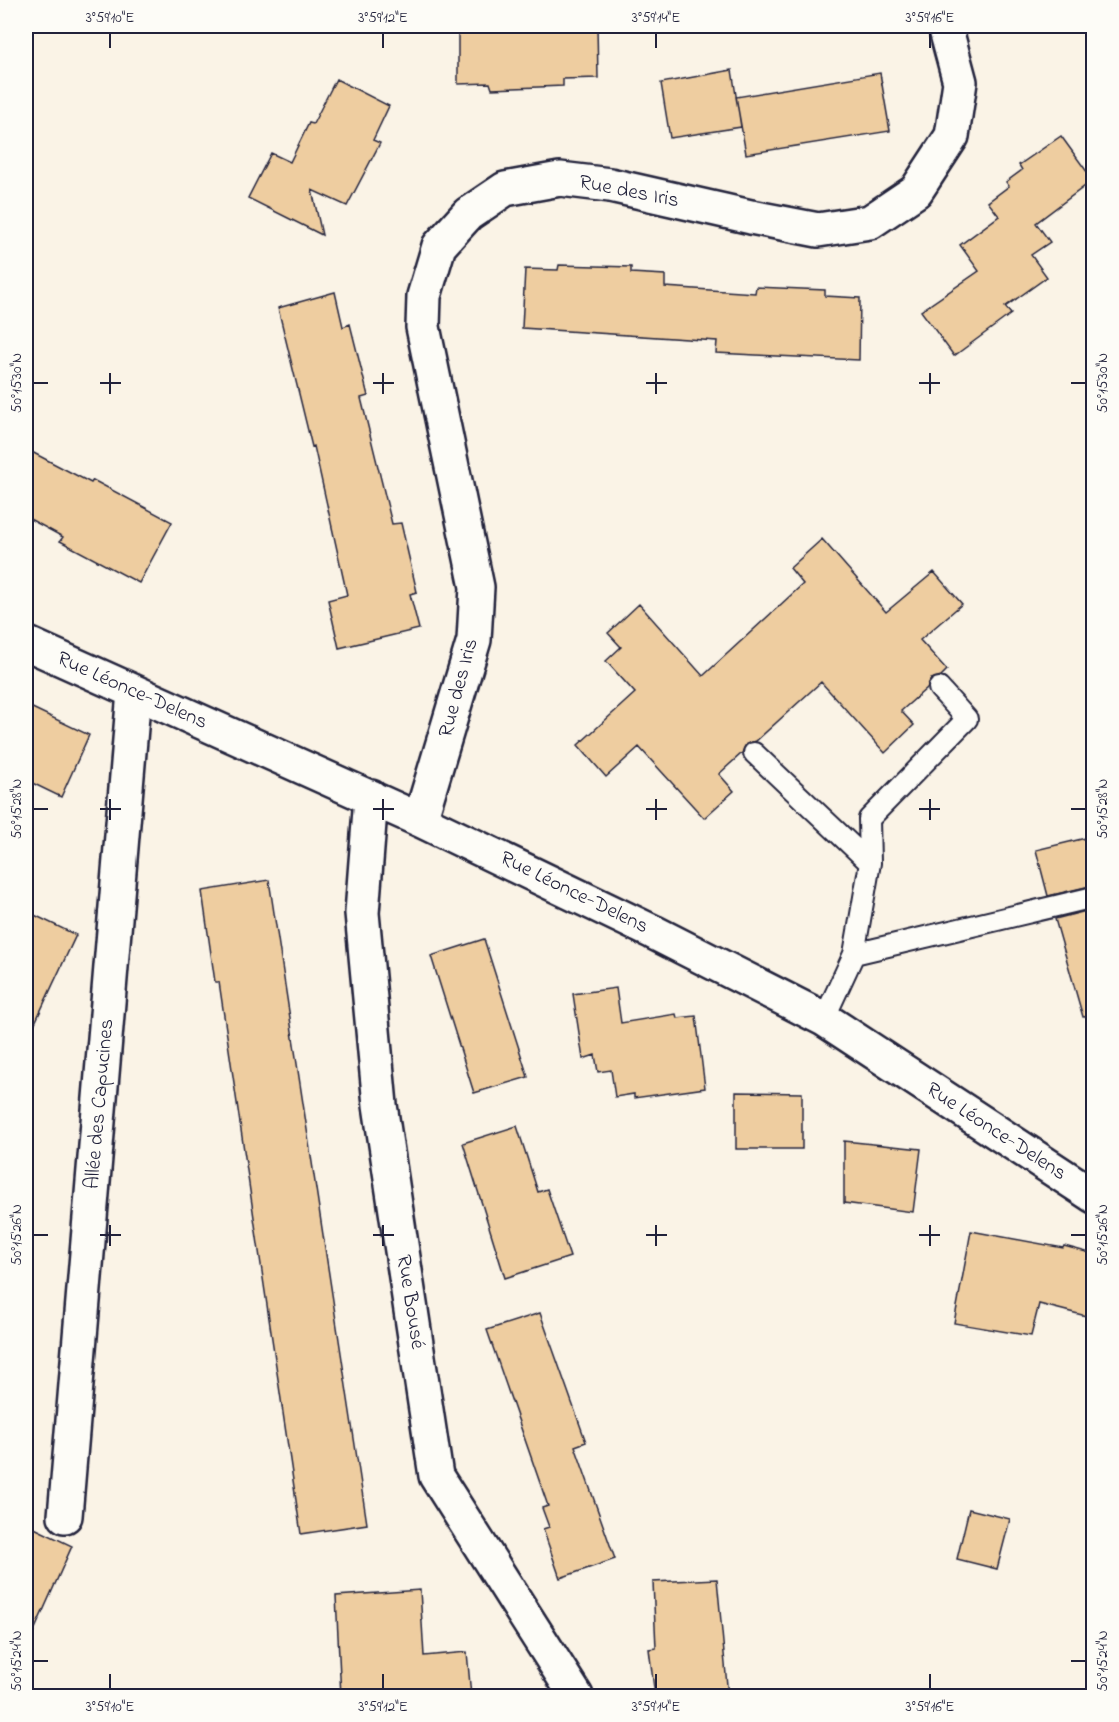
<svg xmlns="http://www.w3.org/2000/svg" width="1119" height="1722" viewBox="0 0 1119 1722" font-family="'Indie Flower',sans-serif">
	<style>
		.building { fill: #eecda0; stroke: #22223b; stroke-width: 1.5 }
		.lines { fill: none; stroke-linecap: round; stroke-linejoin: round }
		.lane-casing { stroke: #22223b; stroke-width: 24 }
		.street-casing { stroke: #22223b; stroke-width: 38 }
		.lane { stroke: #fdfcf7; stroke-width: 20 }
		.street { stroke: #fdfcf7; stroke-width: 33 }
		.ticks { fill: none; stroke: #22223b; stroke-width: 2 }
		.labels { text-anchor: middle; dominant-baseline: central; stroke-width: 5; stroke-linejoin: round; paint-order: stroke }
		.street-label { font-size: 21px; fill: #22223b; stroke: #fdfcf7 }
		.neatline { fill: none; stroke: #22223b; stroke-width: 2 }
		.ticks-label { font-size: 15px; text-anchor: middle; fill: #22223b }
	</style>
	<rect width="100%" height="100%" fill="#faf3e6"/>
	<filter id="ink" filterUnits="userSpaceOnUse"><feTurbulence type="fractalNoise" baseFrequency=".0167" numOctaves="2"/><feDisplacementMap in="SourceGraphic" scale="12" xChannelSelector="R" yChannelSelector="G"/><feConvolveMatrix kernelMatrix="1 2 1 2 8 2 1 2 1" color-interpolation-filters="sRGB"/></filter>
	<g filter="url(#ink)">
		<path class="building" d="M 458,26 L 597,26 L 598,78 L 563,79 L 563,86 L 492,89 L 490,83 L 458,84 Z
			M 732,70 L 741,127 L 670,138 L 661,83 Z
			M 880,73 L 890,131 L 746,154 L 736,97 Z
			M 336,79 L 389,106 L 373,140 L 380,143 L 347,206 L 312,190 L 322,235 L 248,198 L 271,153 L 290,162 L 309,123 L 313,124 Z
			M 1061,136 L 1093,180 L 1036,223 L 1050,242 L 1031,255 L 1047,277 L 1005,307 L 1011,314 L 954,356 L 921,311 L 979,271 L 960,245 L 999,216 L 988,202 L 1009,186 L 1006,182 L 1022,170 L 1019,165 Z
			M 559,265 L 631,267 L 631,273 L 665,275 L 665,287 L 755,293 L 756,287 L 825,290 L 825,296 L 860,298 L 859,360 L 716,353 L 717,341 L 522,328 L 525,269 L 558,270 Z
			M 335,292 L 343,327 L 350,324 L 368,396 L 361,398 L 392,524 L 401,523 L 417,592 L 410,594 L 419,629 L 339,648 L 328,600 L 347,595 L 314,446 L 312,447 L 278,308 Z
			M 26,449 L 91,483 L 93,480 L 172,522 L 139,583 L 60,541 L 63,537 L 26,517 Z
			M 822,539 L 886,612 L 934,572 L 962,604 L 920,640 L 947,670 L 941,676 L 931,679 L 927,688 L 901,711 L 914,725 L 885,753 L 821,682 L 756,741 L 746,744 L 742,753 L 719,774 L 734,791 L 704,818 L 639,747 L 606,777 L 578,745 L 635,693 L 606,661 L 621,647 L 608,633 L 639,604 L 703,676 L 803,584 L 790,568 Z
			M 26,705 L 89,735 L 61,797 L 26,780 Z
			M 1094,836 L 1094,885 L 1048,896 L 1036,850 Z
			M 269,880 L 367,1524 L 301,1534 L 219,982 L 215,982 L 202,891 Z
			M 1094,909 L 1094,1016 L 1083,1017 L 1055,919 Z
			M 26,911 L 76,935 L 26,1042 Z
			M 484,939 L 528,1077 L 474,1093 L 431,956 Z
			M 616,988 L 621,1023 L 676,1014 L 677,1018 L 696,1016 L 705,1088 L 634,1098 L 634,1094 L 615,1097 L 611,1070 L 598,1072 L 595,1055 L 583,1059 L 573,994 Z
			M 736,1092 L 802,1093 L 802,1149 L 736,1149 Z
			M 517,1126 L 538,1192 L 547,1189 L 570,1257 L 505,1278 L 463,1143 Z
			M 844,1141 L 921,1149 L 913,1212 L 844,1203 Z
			M 971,1231 L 1063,1248 L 1064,1246 L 1094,1254 L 1094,1318 L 1039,1304 L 1031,1336 L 954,1323 Z
			M 540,1313 L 586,1442 L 575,1446 L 615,1559 L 560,1578 L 543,1529 L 549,1527 L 542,1508 L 548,1506 L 487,1330 Z
			M 969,1509 L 1010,1519 L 997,1569 L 957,1559 Z
			M 26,1524 L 72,1546 L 26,1649 Z
			M 717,1579 L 728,1696 L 655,1696 L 649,1649 L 656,1648 L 653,1582 Z
			M 420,1590 L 424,1656 L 467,1652 L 471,1696 L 341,1696 L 336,1596 Z"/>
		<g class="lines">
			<defs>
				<path id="lane" d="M 754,753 L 870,863
					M 854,954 L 870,863 L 869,819 L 967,719 L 939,688
					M 824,1019 L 854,954 L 1094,897"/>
				<path id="street" d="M 26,643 L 420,820 L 653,932 L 824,1019 L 1094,1196
					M 371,797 L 362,913 L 380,1105 L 436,1476 L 576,1696
					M 420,820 L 474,640 L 477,587 L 423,327 L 424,296 L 439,246 L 468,214 L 505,189 L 560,179 L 610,185 L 751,217 L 818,230 L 870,222 L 916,191 L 952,136 L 960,82 L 945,26
					M 65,1516 L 134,692"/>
			</defs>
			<use href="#lane" class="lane-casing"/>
			<use href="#street" class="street-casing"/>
			<use href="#lane" class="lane"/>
			<use href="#street" class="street"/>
		</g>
	</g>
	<path class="ticks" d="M 110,33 L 110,48M 383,33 L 383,48M 656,33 L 656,48M 930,33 L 930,48M 110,373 L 110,394M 383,373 L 383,394M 656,373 L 656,394M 930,373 L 930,394M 33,383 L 48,383M 100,383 L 121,383M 373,383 L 394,383M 646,383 L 667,383M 919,383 L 940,383M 1071,383 L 1086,383M 110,799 L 110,820M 383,799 L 383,820M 656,799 L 656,820M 930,799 L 930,820M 33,809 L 48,809M 100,809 L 121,809M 373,809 L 394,809M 646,809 L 667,809M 919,809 L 940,809M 1071,809 L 1086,809M 110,1225 L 110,1246M 383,1225 L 383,1246M 656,1225 L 656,1246M 930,1225 L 930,1246M 33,1235 L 48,1235M 100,1235 L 121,1235M 373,1235 L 394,1235M 646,1235 L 667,1235M 919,1235 L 940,1235M 1071,1235 L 1086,1235M 33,1661 L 48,1661M 1071,1661 L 1086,1661M 110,1674 L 110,1689M 383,1674 L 383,1689M 656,1674 L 656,1689M 930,1674 L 930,1689"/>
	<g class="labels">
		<g class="street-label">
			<text transform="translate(629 192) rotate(11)">Rue des Iris</text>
			<text transform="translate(459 688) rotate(-75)">Rue des Iris</text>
			<text transform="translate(132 691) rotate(24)">Rue Léonce-Delens</text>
			<text transform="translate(574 893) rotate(26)">Rue Léonce-Delens</text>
			<text transform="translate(100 1104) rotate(-85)">Allée des Capucines</text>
			<text transform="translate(996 1132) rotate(33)">Rue Léonce-Delens</text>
			<text transform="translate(410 1302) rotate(81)">Rue Bousé</text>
		</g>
	</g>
	<rect width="1119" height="1722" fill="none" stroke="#fdfcf7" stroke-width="66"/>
	<rect x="33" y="33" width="1053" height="1656" class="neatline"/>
	<g class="ticks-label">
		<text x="110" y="22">3°59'10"E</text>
		<text x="383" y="22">3°59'12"E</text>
		<text x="656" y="22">3°59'14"E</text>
		<text x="930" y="22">3°59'16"E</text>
		<text transform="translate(16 383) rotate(-90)" y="5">50°15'30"N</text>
		<text transform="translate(1102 383) rotate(-90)" y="5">50°15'30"N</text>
		<text transform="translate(16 809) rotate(-90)" y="5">50°15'28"N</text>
		<text transform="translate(1102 809) rotate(-90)" y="5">50°15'28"N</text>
		<text transform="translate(16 1235) rotate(-90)" y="5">50°15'26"N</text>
		<text transform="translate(1102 1235) rotate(-90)" y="5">50°15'26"N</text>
		<text transform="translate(16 1661) rotate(-90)" y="5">50°15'24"N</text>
		<text transform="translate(1102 1661) rotate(-90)" y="5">50°15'24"N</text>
		<text x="110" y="1711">3°59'10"E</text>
		<text x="383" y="1711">3°59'12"E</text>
		<text x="656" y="1711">3°59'14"E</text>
		<text x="930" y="1711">3°59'16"E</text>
	</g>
</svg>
